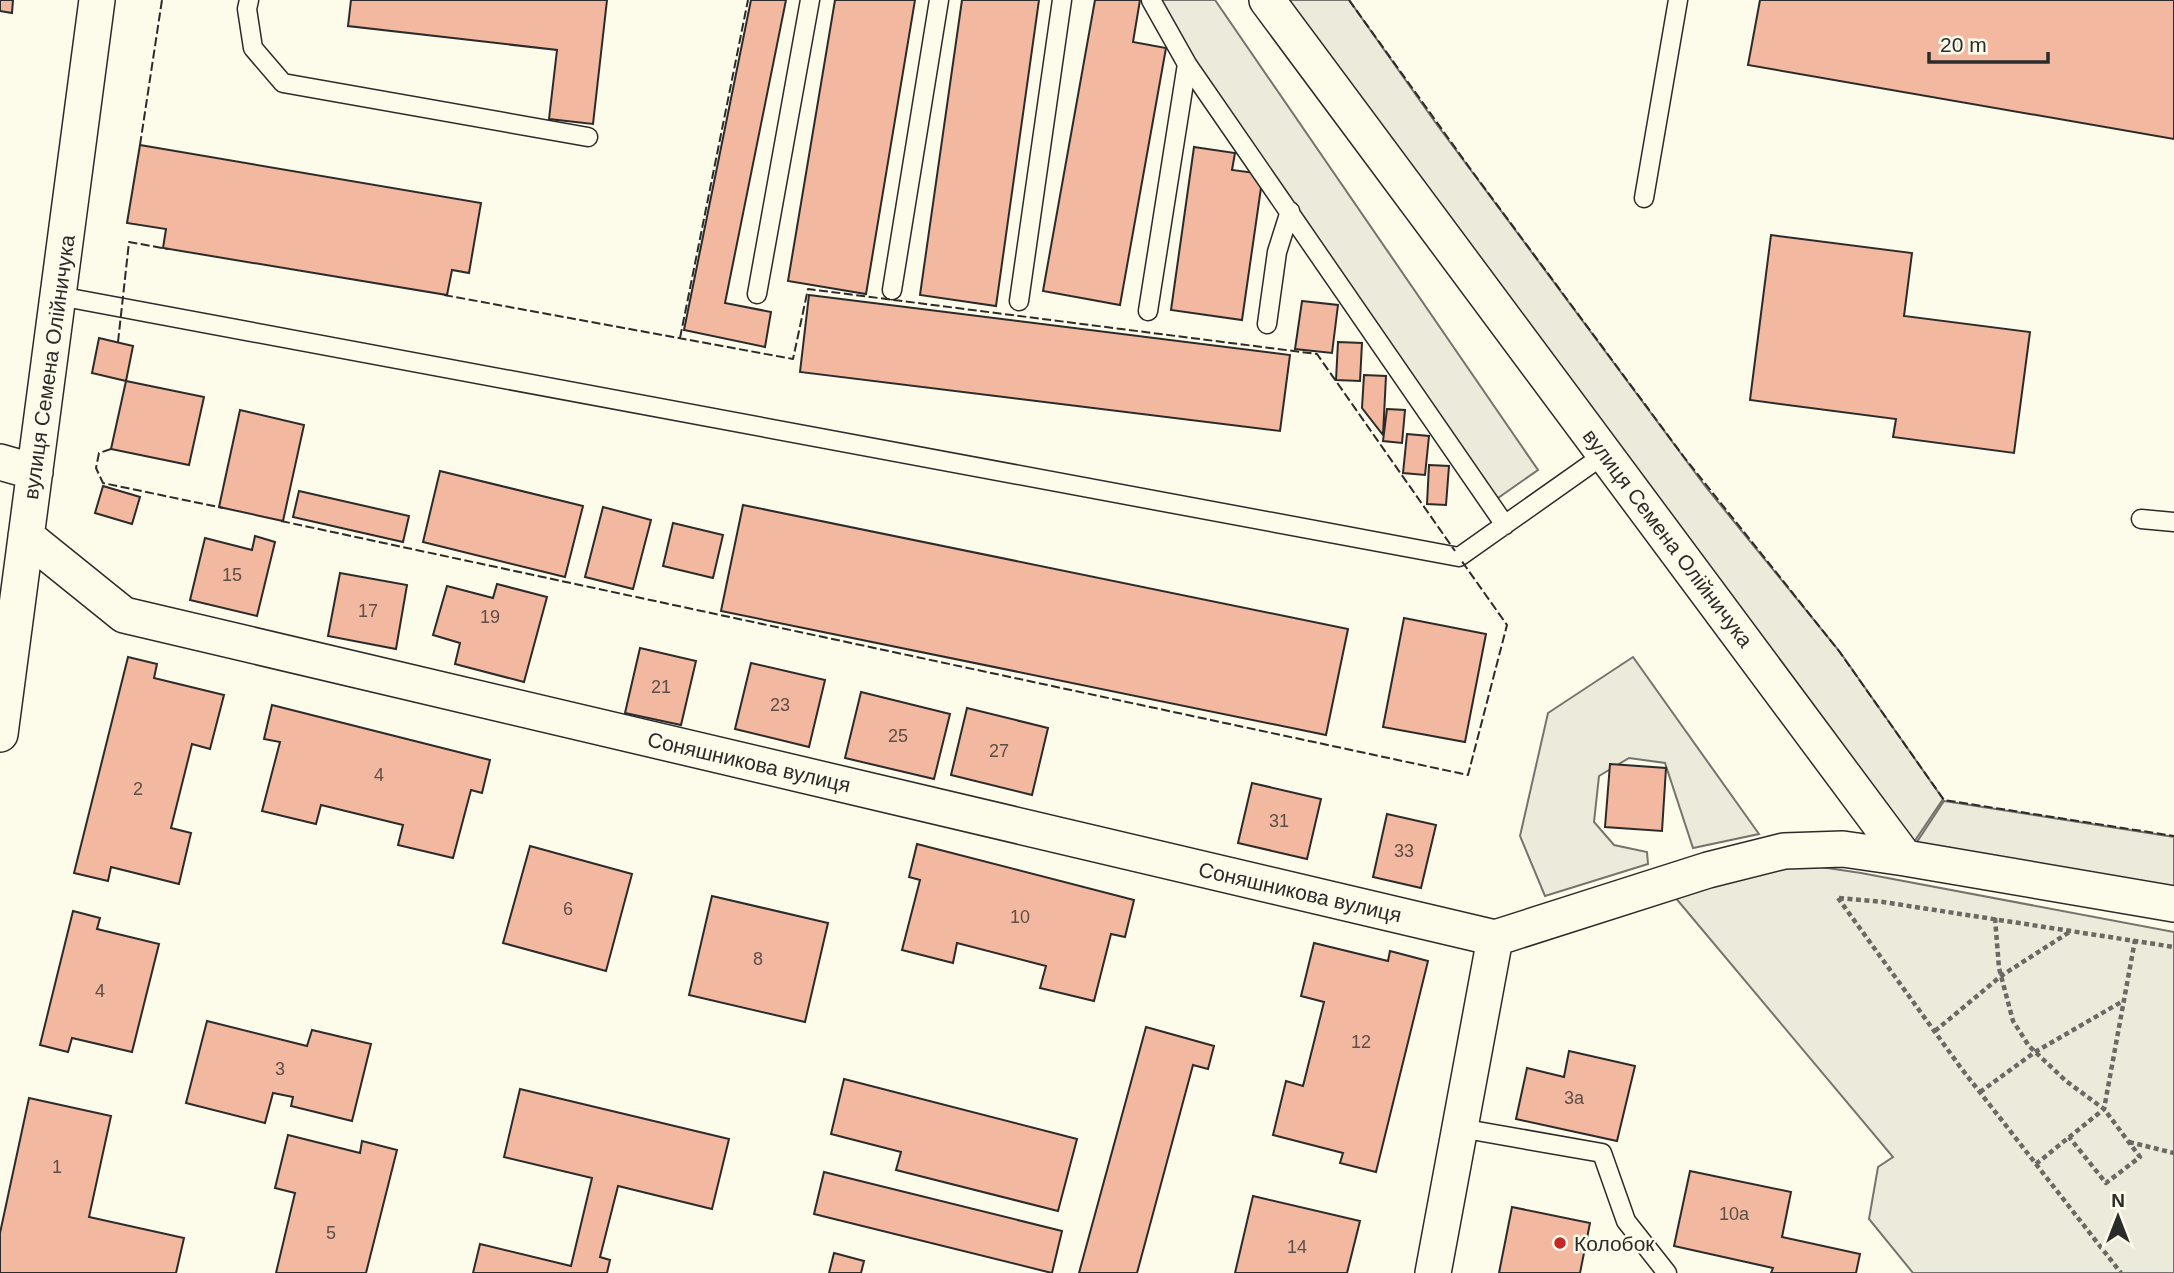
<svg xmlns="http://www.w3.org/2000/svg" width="2174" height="1273" viewBox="0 0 2174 1273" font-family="Helvetica,sans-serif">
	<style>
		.green { fill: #ecebdb; stroke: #74746e; stroke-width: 2 }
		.building { fill: #f2b8a0; stroke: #2b2b2b; stroke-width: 2 }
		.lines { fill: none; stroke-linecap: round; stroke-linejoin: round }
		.service-casing { stroke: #2b2b2b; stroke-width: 21 }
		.minor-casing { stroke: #2b2b2b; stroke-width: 38 }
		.path { stroke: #6a6964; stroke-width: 4.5; stroke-dasharray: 5 3.5; stroke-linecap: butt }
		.service { stroke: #fdfbea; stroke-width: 18 }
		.minor { stroke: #fdfbea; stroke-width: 35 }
		.fence { stroke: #2b2b2b; stroke-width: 2; stroke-dasharray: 9 3.5; stroke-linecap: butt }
		.poi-dot { fill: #c62828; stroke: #fdfbea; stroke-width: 2.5 }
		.labels { text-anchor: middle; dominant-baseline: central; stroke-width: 5; stroke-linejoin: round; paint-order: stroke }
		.number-label { font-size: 18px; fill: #5d4e48 }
		.street-label { font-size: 21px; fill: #2b2b2b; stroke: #fdfbea }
		.poi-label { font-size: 21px; fill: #2b2b2b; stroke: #fdfbea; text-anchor: start }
	</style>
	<rect width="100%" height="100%" fill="#fdfbea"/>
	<path class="green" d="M 1147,0 L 1215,0 L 1538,470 L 1495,500 Z
		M 1270,0 L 1349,0 L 1435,122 L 1705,486 L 1840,652 L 1943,799 L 1906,854 Z
		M 1633,657 L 1759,834 L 1693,848 L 1665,763 L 1629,758 L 1599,776 L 1594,822 L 1614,845 L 1647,852 L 1648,864 L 1545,896 L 1520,836 L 1548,713 Z
		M 1944,801 L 2174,837 L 2174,899 L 1909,854 Z
		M 1814,866 L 1861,873 L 2174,932 L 2174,1273 L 1913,1273 L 1869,1219 L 1878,1167 L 1893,1157 L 1674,896 L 1771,867 Z"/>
	<path class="building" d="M 0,0 L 13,0 L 12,13 L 0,11 Z
		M 351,0 L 607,0 L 593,124 L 549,119 L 557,50 L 348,26 Z
		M 751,0 L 786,0 L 725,303 L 771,312 L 765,347 L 684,330 Z
		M 835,0 L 915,0 L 866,294 L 788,281 Z
		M 962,0 L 1039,0 L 996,306 L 920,295 Z
		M 1095,0 L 1140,0 L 1133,42 L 1166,48 L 1120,305 L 1043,291 Z
		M 1760,0 L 2174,0 L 2174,139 L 1748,65 Z
		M 140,145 L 481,203 L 469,273 L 452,270 L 447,295 L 163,248 L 166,229 L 127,223 Z
		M 1194,147 L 1235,153 L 1232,170 L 1263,174 L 1242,320 L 1171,310 Z
		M 1771,235 L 1912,253 L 1904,316 L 2030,332 L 2014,453 L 1893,437 L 1896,419 L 1750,400 Z
		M 809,295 L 1290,355 L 1280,431 L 800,372 Z
		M 1302,301 L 1338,305 L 1332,353 L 1295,349 Z
		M 99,338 L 133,346 L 126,381 L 92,373 Z
		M 1338,342 L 1362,343 L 1360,381 L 1336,380 Z
		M 1364,375 L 1386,376 L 1383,435 L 1362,408 Z
		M 126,381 L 204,397 L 189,465 L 111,449 Z
		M 1387,409 L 1405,410 L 1402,443 L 1383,441 Z
		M 240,410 L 304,425 L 283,521 L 219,507 Z
		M 1407,434 L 1429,436 L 1425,475 L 1403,473 Z
		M 1429,465 L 1449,466 L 1446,505 L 1427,504 Z
		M 440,471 L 583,506 L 565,577 L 423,542 Z
		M 103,486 L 140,497 L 132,524 L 95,513 Z
		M 299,491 L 409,516 L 403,542 L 293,517 Z
		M 743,505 L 1348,629 L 1326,735 L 721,611 Z
		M 603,507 L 651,520 L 633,589 L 585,577 Z
		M 673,523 L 723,535 L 713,578 L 663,566 Z
		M 255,536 L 275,542 L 257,616 L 190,600 L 205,538 L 252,550 Z
		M 340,573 L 407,585 L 396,649 L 328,636 Z
		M 497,584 L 547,597 L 524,682 L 455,664 L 460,643 L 433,635 L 447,586 L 493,598 Z
		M 1404,618 L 1486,634 L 1465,742 L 1383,727 Z
		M 640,648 L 696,661 L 681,725 L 625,713 Z
		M 128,657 L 157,664 L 154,678 L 224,695 L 210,749 L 192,744 L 171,828 L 191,833 L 179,884 L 111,867 L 108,881 L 74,873 Z
		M 751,663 L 825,680 L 809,747 L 735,729 Z
		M 861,692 L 950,714 L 934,779 L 845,758 Z
		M 272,705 L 490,760 L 482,793 L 471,790 L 453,858 L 398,845 L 403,825 L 321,805 L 316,824 L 262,811 L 280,742 L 264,739 Z
		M 967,708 L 1048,728 L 1032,795 L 951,775 Z
		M 1610,764 L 1666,768 L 1662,831 L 1605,827 Z
		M 1252,783 L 1321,799 L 1307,859 L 1238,843 Z
		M 1387,814 L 1436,825 L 1421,888 L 1373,877 Z
		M 917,844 L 1134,900 L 1125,937 L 1111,934 L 1094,1001 L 1040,988 L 1046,966 L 957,943 L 953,963 L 902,950 L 920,880 L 909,877 Z
		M 530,846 L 632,874 L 606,971 L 503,943 Z
		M 712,896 L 828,923 L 805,1022 L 689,995 Z
		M 73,911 L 100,918 L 97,929 L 159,944 L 132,1052 L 72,1038 L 68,1052 L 40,1045 Z
		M 1314,943 L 1388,961 L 1390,951 L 1428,961 L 1376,1172 L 1340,1163 L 1343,1153 L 1273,1135 L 1286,1081 L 1303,1086 L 1324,1002 L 1301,996 Z
		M 207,1021 L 307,1046 L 312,1030 L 371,1044 L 352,1121 L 291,1106 L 293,1097 L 273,1093 L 265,1123 L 186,1103 Z
		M 1146,1027 L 1214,1046 L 1208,1069 L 1193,1065 L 1137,1273 L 1079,1273 Z
		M 1569,1051 L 1635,1066 L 1617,1141 L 1516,1119 L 1527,1068 L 1564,1077 Z
		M 844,1079 L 1077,1139 L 1058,1211 L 896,1170 L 901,1152 L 831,1134 Z
		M 520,1089 L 729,1139 L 712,1209 L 618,1186 L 600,1257 L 610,1260 L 607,1273 L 473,1273 L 480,1244 L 571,1266 L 592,1178 L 504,1157 Z
		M 29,1098 L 111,1116 L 89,1217 L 184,1238 L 176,1273 L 0,1273 L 0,1233 Z
		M 288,1135 L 360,1153 L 362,1141 L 397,1150 L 366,1273 L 276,1273 L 295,1193 L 275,1188 Z
		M 1690,1171 L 1791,1192 L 1782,1237 L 1860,1254 L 1856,1273 L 1771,1273 L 1773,1268 L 1674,1246 Z
		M 824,1172 L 1062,1231 L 1052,1273 L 814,1214 Z
		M 1253,1196 L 1360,1221 L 1347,1273 L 1235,1273 Z
		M 1512,1207 L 1590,1223 L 1580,1273 L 1499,1273 Z
		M 834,1253 L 864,1261 L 861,1273 L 829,1273 Z"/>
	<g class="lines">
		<defs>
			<path id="service" d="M 249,0 L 247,9 L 253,48 L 283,83 L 588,137
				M 1151,0 L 1187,64 L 1505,525
				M 1644,198 L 1678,0
				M 892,290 L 939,0
				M 757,294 L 810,0
				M 59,296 L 1459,557 L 1605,454
				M 1019,301 L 1062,0
				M 1148,311 L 1187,64
				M 1267,324 L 1277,252 L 1290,211
				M 2141,519 L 2174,522
				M 1460,1128 L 1602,1153 L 1626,1221 L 1667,1273"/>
			<path id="minor" d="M 1267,0 L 1905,858 L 2174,904
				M 0,462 L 35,472
				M 26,536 L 124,615 L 1495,938 L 1433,1273
				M 0,734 L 97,0
				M 1495,938 L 1708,870 L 1784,851 L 1843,849 L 1905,858"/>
		</defs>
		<use href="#service" class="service-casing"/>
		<use href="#minor" class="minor-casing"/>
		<path class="path" d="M 1838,898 L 1961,1068 L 2121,1273
			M 1839,898 L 1883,902 L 2174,947
			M 1995,918 L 1999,968 L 2013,1021 L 2029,1046 L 2066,1081 L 2104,1109 L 2140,1157 L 2106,1183 L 2069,1137
			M 1935,1031 L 2001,976 L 2071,931
			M 1980,1092 L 2035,1052 L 2123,1001
			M 2129,1142 L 2174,1153
			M 2036,1164 L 2104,1109 L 2135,940"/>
		<use href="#service" class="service"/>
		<use href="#minor" class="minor"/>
		<path class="fence" d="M 1349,0 L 1469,167 L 1684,457 L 1839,651 L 1944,800 L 2174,836
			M 140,145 L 162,0
			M 444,295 L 793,359 L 808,289 L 1317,354 L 1455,551
			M 680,338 L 748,0
			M 118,342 L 129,242 L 168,249
			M 111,449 L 99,453 L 96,468 L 103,483 L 223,508
			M 281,521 L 1468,775 L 1507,625 L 1461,560"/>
	</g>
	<circle class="poi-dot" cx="1560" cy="1243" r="7"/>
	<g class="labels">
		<g class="number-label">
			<text x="232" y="575">15</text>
			<text x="368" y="611">17</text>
			<text x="490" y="617">19</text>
			<text x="661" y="687">21</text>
			<text x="780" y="705">23</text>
			<text x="898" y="736">25</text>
			<text x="999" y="751">27</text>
			<text x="379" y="775">4</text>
			<text x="138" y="789">2</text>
			<text x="1279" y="821">31</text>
			<text x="1404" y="851">33</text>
			<text x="568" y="909">6</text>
			<text x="1020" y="917">10</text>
			<text x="758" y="959">8</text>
			<text x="100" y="991">4</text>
			<text x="1361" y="1042">12</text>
			<text x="280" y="1069">3</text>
			<text x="1574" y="1098">3а</text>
			<text x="57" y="1167">1</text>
			<text x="1734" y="1214">10а</text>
			<text x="331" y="1233">5</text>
			<text x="1297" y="1247">14</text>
		</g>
		<g class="street-label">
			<text transform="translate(49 367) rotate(-82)">вулиця Семена Олійничука</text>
			<text transform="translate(1668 538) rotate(53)">вулиця Семена Олійничука</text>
			<text transform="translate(749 762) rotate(13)">Соняшникова вулиця</text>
			<text transform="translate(1300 892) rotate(13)">Соняшникова вулиця</text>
		</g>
		<g class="poi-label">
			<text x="1574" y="1243">Колобок</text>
		</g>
	</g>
	<g transform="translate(2118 1217)" stroke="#fdfbea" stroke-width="5" paint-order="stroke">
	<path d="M0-5L12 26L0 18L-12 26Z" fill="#2b2b2b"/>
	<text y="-10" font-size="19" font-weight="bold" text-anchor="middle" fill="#2b2b2b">N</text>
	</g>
	<path d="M1929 52v10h119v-10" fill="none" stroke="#2b2b2b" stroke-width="3.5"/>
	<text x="1940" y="52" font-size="21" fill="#2b2b2b" stroke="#fdfbea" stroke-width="5" paint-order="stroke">20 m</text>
</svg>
